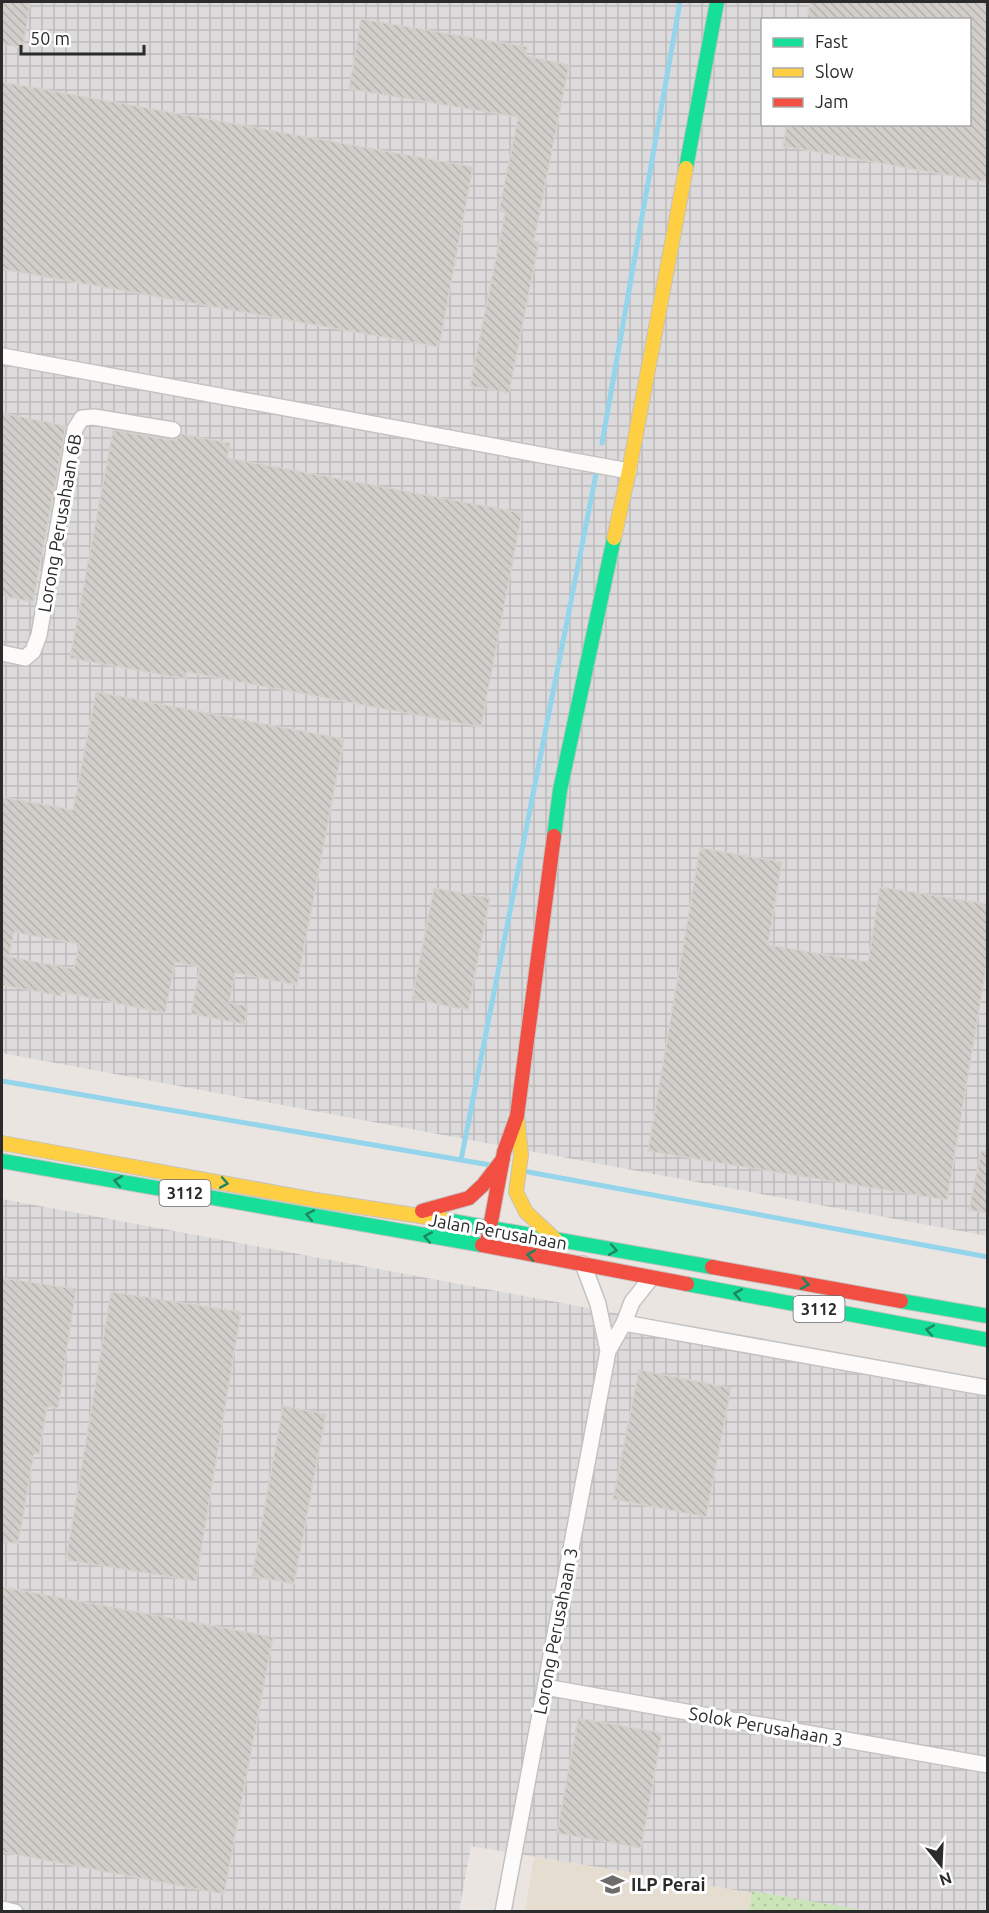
<svg xmlns="http://www.w3.org/2000/svg" width="989" height="1913" viewBox="0 0 989 1913" font-family="Ubuntu,sans-serif">
	<style>
		.industrial { fill: url(#industrial-grid); fill-rule: evenodd }
		.education { fill: #e5ddcf }
		.grass { fill: url(#grass-dots) }
		.lines { fill: none; stroke-linecap: round; stroke-linejoin: round }
		.stream { stroke: #94d5ec; stroke-width: 5 }
		.building { fill: url(#building-back-hatch); stroke: #d5d1cd; stroke-width: 1.5; fill-rule: evenodd }
		.street-casing { stroke: #c3c2c1; stroke-width: 18 }
		.fast-casing { stroke: #c3c2c1; stroke-width: 16 }
		.slow-casing { stroke: #c3c2c1; stroke-width: 16 }
		.jam-casing { stroke: #c3c2c1; stroke-width: 16 }
		.street { stroke: #fcfbfa; stroke-width: 15 }
		.fast { stroke: #16e098; stroke-width: 14 }
		.slow { stroke: #ffcf43; stroke-width: 14 }
		.jam { stroke: #f24e42; stroke-width: 14 }
		.oneway { stroke: #208662 }
		.labels { text-anchor: middle; dominant-baseline: central; stroke-width: 6; stroke-linejoin: round; paint-order: stroke }
		.shield { fill: #fff; stroke: #6b6b6b; stroke-width: 1.5 }
		.shield-label { font-size: 16px; font-weight: bold; fill: #2b2b2b }
		.street-label { font-size: 18px; fill: #2b2b2b; stroke: #fff }
		.poi-label { font-size: 18px; font-weight: bold; fill: #2b2b2b; stroke: #fff; text-anchor: start }
	</style>
	<defs>
		<pattern id="industrial-grid" width="8" height="8" patternUnits="userSpaceOnUse" patternTransform="scale(1.5)"><rect width="8" height="8" fill="#dddadc"/><path d="M0 4h8M4 0v8" fill="none" stroke="#bebbbd"/></pattern>
		<pattern id="grass-dots" width="8" height="8" patternUnits="userSpaceOnUse" patternTransform="scale(1.5)"><rect width="8" height="8" fill="#cbe5b9"/><path d="M2 2h.1M6 6h.1" fill="none" stroke="#aec59f" stroke-width="1.8" stroke-linecap="round"/></pattern>
		<pattern id="building-back-hatch" width="6" height="6" patternUnits="userSpaceOnUse" patternTransform="scale(1.5)"><rect width="6" height="6" fill="#d1ceca"/><path d="M-1 5l2 2M0 0l6 6M5-1l2 2" fill="none" stroke="#b4b1ae"/></pattern>
	</defs>
	<rect width="100%" height="100%" fill="#eae5e0"/>
	<path class="industrial" d="M 2,2 L 987,2 L 987,1236 L 2,1053 ZM 762,20 L 970,20 L 970,124 L 762,124 Z
		M 2,1199 L 987,1382 L 987,1911 L 860,1911 L 471,1846 L 459,1911 L 2,1911 Z"/>
	<path class="education" d="M 534,1857 L 860,1911 L 525,1912 Z"/>
	<path class="grass" d="M 752,1891 L 867,1911 L 749,1911 Z"/>
	<g class="lines">
		<path class="stream" d="M 602,443 L 680,2
			M 2,1081 L 461,1160 L 596,474
			M 461,1160 L 490,1165
			M 523,1171 L 988,1257"/>
	</g>
	<path class="building" d="M 2,2 L 30,2 L 23,48 L 2,44 Z
		M 810,2 L 987,2 L 987,182 L 783,146 L 787,124 L 969,124 L 969,20 L 807,20 Z
		M 361,19 L 527,47 L 526,56 L 569,65 L 534,241 L 539,242 L 509,393 L 470,386 L 505,213 L 499,211 L 518,117 L 349,89 Z
		M 2,82 L 473,167 L 439,347 L 2,269 Z
		M 2,413 L 66,426 L 33,602 L 2,596 Z
		M 113,430 L 171,440 L 177,439 L 181,434 L 230,443 L 227,458 L 522,513 L 481,727 L 187,672 L 186,679 L 70,658 Z
		M 96,692 L 344,739 L 297,985 L 235,973 L 229,1003 L 248,1006 L 245,1024 L 191,1014 L 200,967 L 175,962 L 165,1013 L 62,992 L 61,996 L 2,985 L 2,797 L 73,810 ZM 14,932 L 79,944 L 74,969 L 9,957 Z
		M 700,848 L 782,862 L 768,945 L 868,962 L 880,887 L 987,904 L 987,963 L 947,1200 L 648,1151 Z
		M 434,888 L 490,898 L 468,1010 L 412,999 Z
		M 981,1151 L 987,1151 L 987,1213 L 969,1210 Z
		M 2,1278 L 76,1289 L 58,1408 L 47,1407 L 39,1454 L 34,1453 L 18,1544 L 2,1541 Z
		M 111,1292 L 241,1312 L 196,1581 L 66,1560 Z
		M 639,1370 L 731,1388 L 706,1517 L 613,1499 Z
		M 283,1406 L 326,1414 L 294,1584 L 252,1576 Z
		M 2,1587 L 273,1637 L 224,1894 L 2,1852 Z
		M 578,1718 L 662,1733 L 641,1848 L 557,1833 Z"/>
	<g class="lines">
		<defs>
			<path id="street" d="M 2,356 L 629,471
				M 2,653 L 25,658 L 33,651 L 39,635 L 75,429 L 82,418 L 94,417 L 173,430
				M 583,1264 L 598,1304 L 608,1351
				M 624,1323 L 988,1388
				M 545,1687 L 988,1765
				M 2,1909 L 15,1912
				M 503,1912 L 608,1351 L 624,1323 L 632,1302 L 651,1278"/>
			<path id="fast" d="M 686,168 L 717,2
				M 554,836 L 560,790 L 614,538
				M 2,1161 L 482,1245
				M 446,1220 L 712,1267
				M 687,1284 L 988,1340
				M 901,1301 L 988,1316"/>
			<path id="slow" d="M 614,538 L 629,471 L 686,168
				M 517,1116 L 521,1155 L 516,1192 L 526,1212 L 556,1240
				M 2,1143 L 316,1200 L 446,1220"/>
			<path id="jam" d="M 422,1211 L 469,1198 L 483,1185 L 503,1159
				M 487,1243 L 504,1152 L 517,1116 L 554,836
				M 482,1245 L 687,1284
				M 712,1267 L 901,1301"/>
		</defs>
		<use href="#street" class="street-casing"/>
		<use href="#fast" class="fast-casing"/>
		<use href="#slow" class="slow-casing"/>
		<use href="#jam" class="jam-casing"/>
		<use href="#street" class="street"/>
		<use href="#fast" class="fast"/>
		<use href="#slow" class="slow"/>
		<use href="#jam" class="jam"/>
	</g>
	<defs><path id="oneway-chevron" d="M-2-3.5L2.5 0L-2 3.5" fill="none" stroke-width="1.6" stroke-linecap="round" stroke-linejoin="round" transform="scale(1.5)"/></defs>
	<g class="oneway">
		<use href="#oneway-chevron" transform="translate(118 1181) rotate(-170)"/>
		<use href="#oneway-chevron" transform="translate(224 1183) rotate(10)"/>
		<use href="#oneway-chevron" transform="translate(310 1215) rotate(-169)"/>
		<use href="#oneway-chevron" transform="translate(428 1237) rotate(-170)"/>
		<use href="#oneway-chevron" transform="translate(613 1250) rotate(10)"/>
		<use href="#oneway-chevron" transform="translate(531 1255) rotate(-170)"/>
		<use href="#oneway-chevron" transform="translate(805 1284) rotate(10)"/>
		<use href="#oneway-chevron" transform="translate(738 1294) rotate(-170)"/>
		<use href="#oneway-chevron" transform="translate(930 1330) rotate(-170)"/>
	</g>
	<defs>
		<symbol id="university-bare" viewBox="-9 -9 18 18"><path d="M0-5L7-2L0 1L-7-2ZM-4 1L0 2.5L4 1V4Q0 6-4 4Z" fill="#6e6c6a" stroke="#fff" stroke-width="2.5" paint-order="stroke"/></symbol>
	</defs>
	<g fill-rule="evenodd">
		<use href="#university-bare" x="596" y="1868" width="33" height="33"/>
	</g>
	<g class="labels">
		<g class="shield">
			<rect x="159.5" y="1180" width="51" height="26" rx="4.5"/>
			<rect x="793.5" y="1296" width="51" height="26" rx="4.5"/>
		</g>
		<g class="shield-label">
			<text x="185" y="1193">3112</text>
			<text x="819" y="1309">3112</text>
		</g>
		<g class="street-label">
			<text transform="translate(59 523) rotate(-80)">Lorong Perusahaan 6B</text>
			<text transform="translate(498 1231) rotate(10)">Jalan Perusahaan</text>
			<text transform="translate(555 1631) rotate(-79)">Lorong Perusahaan 3</text>
			<text transform="translate(766 1726) rotate(10)">Solok Perusahaan 3</text>
		</g>
		<g class="poi-label">
			<text x="631" y="1884">ILP Perai</text>
		</g>
	</g>
	<rect width="989" height="1913" fill="none" stroke="#2b2b2b" stroke-width="6"/>
	<rect x="761" y="18" width="210" height="108" fill="#ffffff" stroke="#aaaaaa" stroke-width="1.5"/>
	<rect x="773" y="38" width="30" height="9" fill="#16e098" stroke="#aaaaaa" stroke-width="1.5"/>
	<text x="815" y="48" font-size="18" fill="#2b2b2b">Fast</text>
	<rect x="773" y="68" width="30" height="9" fill="#ffcf43" stroke="#aaaaaa" stroke-width="1.5"/>
	<text x="815" y="78" font-size="18" fill="#2b2b2b">Slow</text>
	<rect x="773" y="98" width="30" height="9" fill="#f24e42" stroke="#aaaaaa" stroke-width="1.5"/>
	<text x="815" y="108" font-size="18" fill="#2b2b2b">Jam</text>
	<g transform="translate(941 1865) rotate(162)" stroke="#ffffff" stroke-width="4.5" paint-order="stroke">
	<path d="M0-4.5L10 22L0 15L-10 22Z" fill="#2b2b2b"/>
	<text y="-9" font-size="16" font-weight="bold" text-anchor="middle" fill="#2b2b2b">N</text>
	</g>
	<path d="M21 45v9h123v-9" fill="none" stroke="#2b2b2b" stroke-width="3"/>
	<text x="30" y="45" font-size="18" fill="#2b2b2b" stroke="#ffffff" stroke-width="4.5" paint-order="stroke">50 m</text>
</svg>
